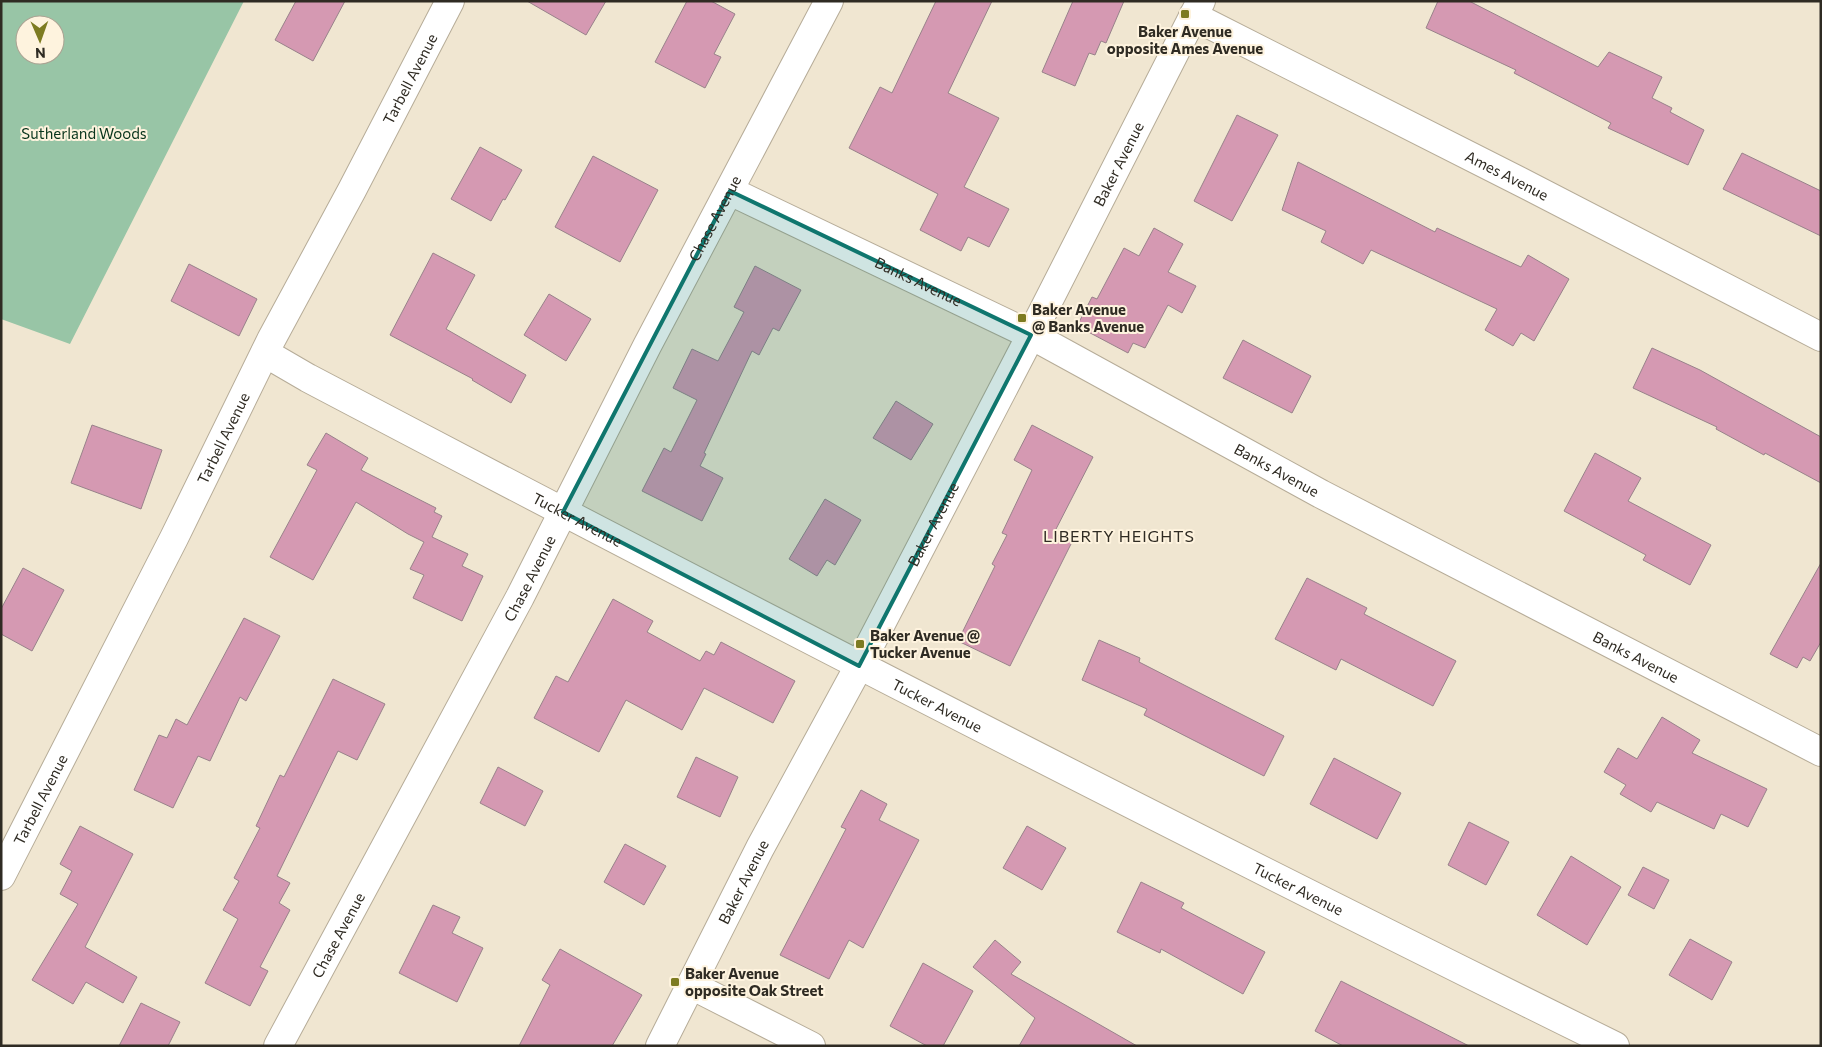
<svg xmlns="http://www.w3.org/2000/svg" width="1822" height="1047" viewBox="0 0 1822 1047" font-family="Commissioner,sans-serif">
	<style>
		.green { fill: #98c5a6; fill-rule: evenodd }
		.building { fill: #d599b2; stroke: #98828a }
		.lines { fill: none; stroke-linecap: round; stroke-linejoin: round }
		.minor-casing { stroke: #b6ac98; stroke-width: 30 }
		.tertiary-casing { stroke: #b6ac98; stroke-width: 30 }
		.minor { stroke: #fff; stroke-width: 28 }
		.tertiary { stroke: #fff; stroke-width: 28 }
		.marked { fill: #0f766e; fill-opacity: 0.2; stroke: #0f766e; stroke-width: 4; stroke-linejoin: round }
		.poi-dot { fill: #7d7b21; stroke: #fef3de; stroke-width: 2 }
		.labels { text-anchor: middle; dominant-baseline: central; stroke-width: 4; stroke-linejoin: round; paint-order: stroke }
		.poi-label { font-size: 15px; font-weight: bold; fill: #2f2b23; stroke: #fef3de; text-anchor: start }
		.street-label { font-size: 15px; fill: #2f2b23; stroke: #fef3de }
		.park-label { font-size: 15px; fill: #08351c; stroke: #fef3de }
		.neighbourhood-label { font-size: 16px; letter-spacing: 1px; fill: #2f2b23; stroke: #fef3de }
	</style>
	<rect width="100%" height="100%" fill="#f0e6d1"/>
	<path class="green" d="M 1,1 L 244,1 L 70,344 L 1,319 ZM 25,25 L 55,25 L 55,55 L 25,55 Z"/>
	<path class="building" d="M 296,1 L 345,1 L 313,61 L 275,40 Z
		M 527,1 L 606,1 L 586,35 Z
		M 687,1 L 711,1 L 735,14 L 714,54 L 721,57 L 705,88 L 655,62 Z
		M 936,1 L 992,1 L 948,93 L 999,118 L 964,187 L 1009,209 L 989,247 L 968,237 L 961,251 L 920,230 L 938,194 L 849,148 L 880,87 L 892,93 Z
		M 1073,1 L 1124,1 L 1106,43 L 1101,41 L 1095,55 L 1089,53 L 1075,86 L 1042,72 Z
		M 1438,1 L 1469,1 L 1598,67 L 1609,52 L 1662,77 L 1652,98 L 1672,108 L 1670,112 L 1704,130 L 1688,165 L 1608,128 L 1611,123 L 1514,73 L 1516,70 L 1426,28 Z
		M 1237,115 L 1278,135 L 1232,221 L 1194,201 Z
		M 480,147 L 522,170 L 505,200 L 503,199 L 491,221 L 451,199 Z
		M 1742,153 L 1821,191 L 1821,236 L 1723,189 Z
		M 593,156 L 658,190 L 620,262 L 555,227 Z
		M 1298,162 L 1435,232 L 1437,228 L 1521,267 L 1528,255 L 1569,279 L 1534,341 L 1521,333 L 1513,346 L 1485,330 L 1497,309 L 1371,250 L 1363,264 L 1321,242 L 1326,231 L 1282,210 Z
		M 1154,228 L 1183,244 L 1168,272 L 1196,286 L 1182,313 L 1168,305 L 1145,348 L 1133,343 L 1128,353 L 1077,326 L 1092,297 L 1097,299 L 1124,248 L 1139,256 Z
		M 433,253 L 475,275 L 446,329 L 526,375 L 511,403 L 472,380 L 473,379 L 390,335 Z
		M 189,264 L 257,299 L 239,336 L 171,301 Z
		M 755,266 L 801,290 L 779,331 L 773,328 L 759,355 L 752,351 L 704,453 L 706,454 L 700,466 L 723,478 L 702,521 L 642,491 L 664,448 L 671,452 L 697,400 L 673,388 L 692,349 L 718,361 L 744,312 L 734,307 Z
		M 549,294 L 591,319 L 566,361 L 524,335 Z
		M 1243,340 L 1311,376 L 1292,413 L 1223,378 Z
		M 1652,348 L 1700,370 L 1821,437 L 1821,483 L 1765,453 L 1764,455 L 1716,429 L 1717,427 L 1633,388 Z
		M 896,401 L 933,424 L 911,460 L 873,438 Z
		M 92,425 L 162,450 L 141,509 L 71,483 Z
		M 1032,425 L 1093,457 L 1054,533 L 1072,542 L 1010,666 L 958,641 L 995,566 L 992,564 L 1007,535 L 1002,533 L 1032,470 L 1014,460 Z
		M 326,433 L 368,458 L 361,470 L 436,508 L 434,512 L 442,516 L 432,537 L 468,554 L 462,566 L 483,576 L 462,621 L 413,598 L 424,575 L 410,569 L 424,542 L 408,534 L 356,502 L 313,580 L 270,557 L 317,470 L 307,465 Z
		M 1595,453 L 1641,478 L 1628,501 L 1711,545 L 1690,585 L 1643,560 L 1646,555 L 1564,511 Z
		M 825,499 L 861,520 L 835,565 L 827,560 L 817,576 L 789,559 Z
		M 1821,563 L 1821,642 L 1810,661 L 1803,657 L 1797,668 L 1770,654 Z
		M 23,568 L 64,590 L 32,651 L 1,634 L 1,609 Z
		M 1307,578 L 1367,608 L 1364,614 L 1456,661 L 1433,706 L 1341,659 L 1336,670 L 1275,639 Z
		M 613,599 L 653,621 L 647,632 L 700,661 L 706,651 L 714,655 L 721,642 L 795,681 L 773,723 L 704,688 L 682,730 L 626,700 L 599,752 L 534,718 L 556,676 L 568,682 Z
		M 244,618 L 280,636 L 246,701 L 240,697 L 210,761 L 198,756 L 173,808 L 134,790 L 159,735 L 167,738 L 176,719 L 187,725 Z
		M 1099,640 L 1140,658 L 1139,662 L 1284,736 L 1264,776 L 1144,715 L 1147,709 L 1082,680 Z
		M 333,679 L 385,704 L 357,760 L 338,751 L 277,876 L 290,883 L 279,903 L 290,910 L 260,967 L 268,971 L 250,1006 L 205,983 L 238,919 L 223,910 L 239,881 L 234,878 L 260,828 L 256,826 L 280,775 L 284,777 Z
		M 1662,717 L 1700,740 L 1692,753 L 1767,789 L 1748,827 L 1721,814 L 1714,829 L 1657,802 L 1651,812 L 1620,794 L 1626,785 L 1604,772 L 1618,748 L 1637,759 Z
		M 696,757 L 738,777 L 720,817 L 677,797 Z
		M 1334,758 L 1401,793 L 1377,839 L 1310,804 Z
		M 498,767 L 543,791 L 525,826 L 480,803 Z
		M 861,790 L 887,804 L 879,820 L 919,840 L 863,948 L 849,940 L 829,979 L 780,955 L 846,829 L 841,827 Z
		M 1469,822 L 1509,842 L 1486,885 L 1448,865 Z
		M 80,826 L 133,854 L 85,947 L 137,977 L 123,1003 L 86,982 L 73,1004 L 32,980 L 78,904 L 60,894 L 72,871 L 60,864 Z
		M 1027,826 L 1066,848 L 1042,890 L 1003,868 Z
		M 625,844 L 666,866 L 644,905 L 604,882 Z
		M 1571,856 L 1621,887 L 1587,945 L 1537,915 Z
		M 1643,867 L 1669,880 L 1654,909 L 1628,895 Z
		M 1141,882 L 1184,903 L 1181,908 L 1265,952 L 1243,994 L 1161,949 L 1160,953 L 1117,932 Z
		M 433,905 L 460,917 L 452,933 L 483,948 L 457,1002 L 399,973 Z
		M 1690,939 L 1732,962 L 1712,1000 L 1669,975 Z
		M 995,940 L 1021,962 L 1011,974 L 1137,1046 L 1019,1046 L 1035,1018 L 973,967 Z
		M 560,949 L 642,995 L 612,1046 L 519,1046 L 550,985 L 542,980 Z
		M 923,963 L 973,991 L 943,1046 L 927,1046 L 890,1026 Z
		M 1341,981 L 1469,1046 L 1343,1046 L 1315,1031 Z
		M 141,1003 L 180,1022 L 168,1046 L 119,1046 Z"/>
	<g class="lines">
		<defs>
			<g id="minor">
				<path id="s1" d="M 1193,16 L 1519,181 L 1821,337"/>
				<path id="s2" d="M 730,191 L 1031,335 L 1321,494 L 1821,752"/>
				<path id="s3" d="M 265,353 L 308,378 C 741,606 1176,830 1615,1046"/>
				<path id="s4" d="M 1,876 L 174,538 L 271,340 L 352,190 L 450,1"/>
				<path d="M 691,985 L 811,1046"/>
				<path id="s5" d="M 278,1046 L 520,597 L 647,346 L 829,1"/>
			</g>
			<g id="tertiary">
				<path id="s6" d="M 660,1046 L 760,848 L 859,666 L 1031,335 L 1201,1"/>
			</g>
		</defs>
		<use href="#minor" class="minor-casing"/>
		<use href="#tertiary" class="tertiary-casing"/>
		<use href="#minor" class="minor"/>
		<use href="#tertiary" class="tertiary"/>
	</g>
	<path class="marked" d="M 730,191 L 1031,335 L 859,666 L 563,512 Z"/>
	<g class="poi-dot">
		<rect x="1180" y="9" width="10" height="10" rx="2.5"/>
		<rect x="1017" y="313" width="10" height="10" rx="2.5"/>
		<rect x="855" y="639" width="10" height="10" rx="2.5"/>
		<rect x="670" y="977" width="10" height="10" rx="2.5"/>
	</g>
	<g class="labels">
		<g class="poi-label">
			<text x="1185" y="31" text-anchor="middle">Baker Avenue<tspan x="1185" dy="17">opposite Ames Avenue</tspan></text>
			<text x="1032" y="309">Baker Avenue<tspan x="1032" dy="17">@ Banks Avenue</tspan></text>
			<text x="870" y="635">Baker Avenue @<tspan x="870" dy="17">Tucker Avenue</tspan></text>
			<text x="685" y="973">Baker Avenue<tspan x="685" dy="17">opposite Oak Street</tspan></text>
		</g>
		<g class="street-label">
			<text stroke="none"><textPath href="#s4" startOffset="896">Tarbell Avenue</textPath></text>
			<text stroke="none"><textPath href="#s6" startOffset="994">Baker Avenue</textPath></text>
			<text stroke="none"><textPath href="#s1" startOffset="352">Ames Avenue</textPath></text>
			<text stroke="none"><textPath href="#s5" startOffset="936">Chase Avenue</textPath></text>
			<text stroke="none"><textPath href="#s2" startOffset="209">Banks Avenue</textPath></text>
			<text stroke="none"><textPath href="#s4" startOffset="491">Tarbell Avenue</textPath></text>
			<text stroke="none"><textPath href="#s2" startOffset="614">Banks Avenue</textPath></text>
			<text stroke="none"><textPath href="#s3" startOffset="354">Tucker Avenue</textPath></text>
			<text stroke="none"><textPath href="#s6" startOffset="589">Baker Avenue</textPath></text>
			<text stroke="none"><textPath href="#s5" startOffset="531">Chase Avenue</textPath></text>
			<text stroke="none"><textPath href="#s2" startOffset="1019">Banks Avenue</textPath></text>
			<text stroke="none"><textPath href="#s3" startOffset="759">Tucker Avenue</textPath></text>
			<text stroke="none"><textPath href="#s4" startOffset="86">Tarbell Avenue</textPath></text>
			<text stroke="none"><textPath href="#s6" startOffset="184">Baker Avenue</textPath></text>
			<text stroke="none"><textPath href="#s3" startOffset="1164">Tucker Avenue</textPath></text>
			<text stroke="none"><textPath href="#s5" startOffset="126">Chase Avenue</textPath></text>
		</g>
		<g class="park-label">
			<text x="84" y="133">Sutherland Woods</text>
		</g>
		<g class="neighbourhood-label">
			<text x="1119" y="535">LIBERTY HEIGHTS</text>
		</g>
	</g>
	<rect width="1822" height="1047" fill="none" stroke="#2f2b23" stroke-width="5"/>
	<g transform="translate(40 40) rotate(178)"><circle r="24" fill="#fef3de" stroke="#aba393"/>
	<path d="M0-4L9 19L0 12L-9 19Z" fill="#7d7b21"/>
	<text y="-8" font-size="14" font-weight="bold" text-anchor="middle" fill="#2f2b23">N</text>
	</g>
</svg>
